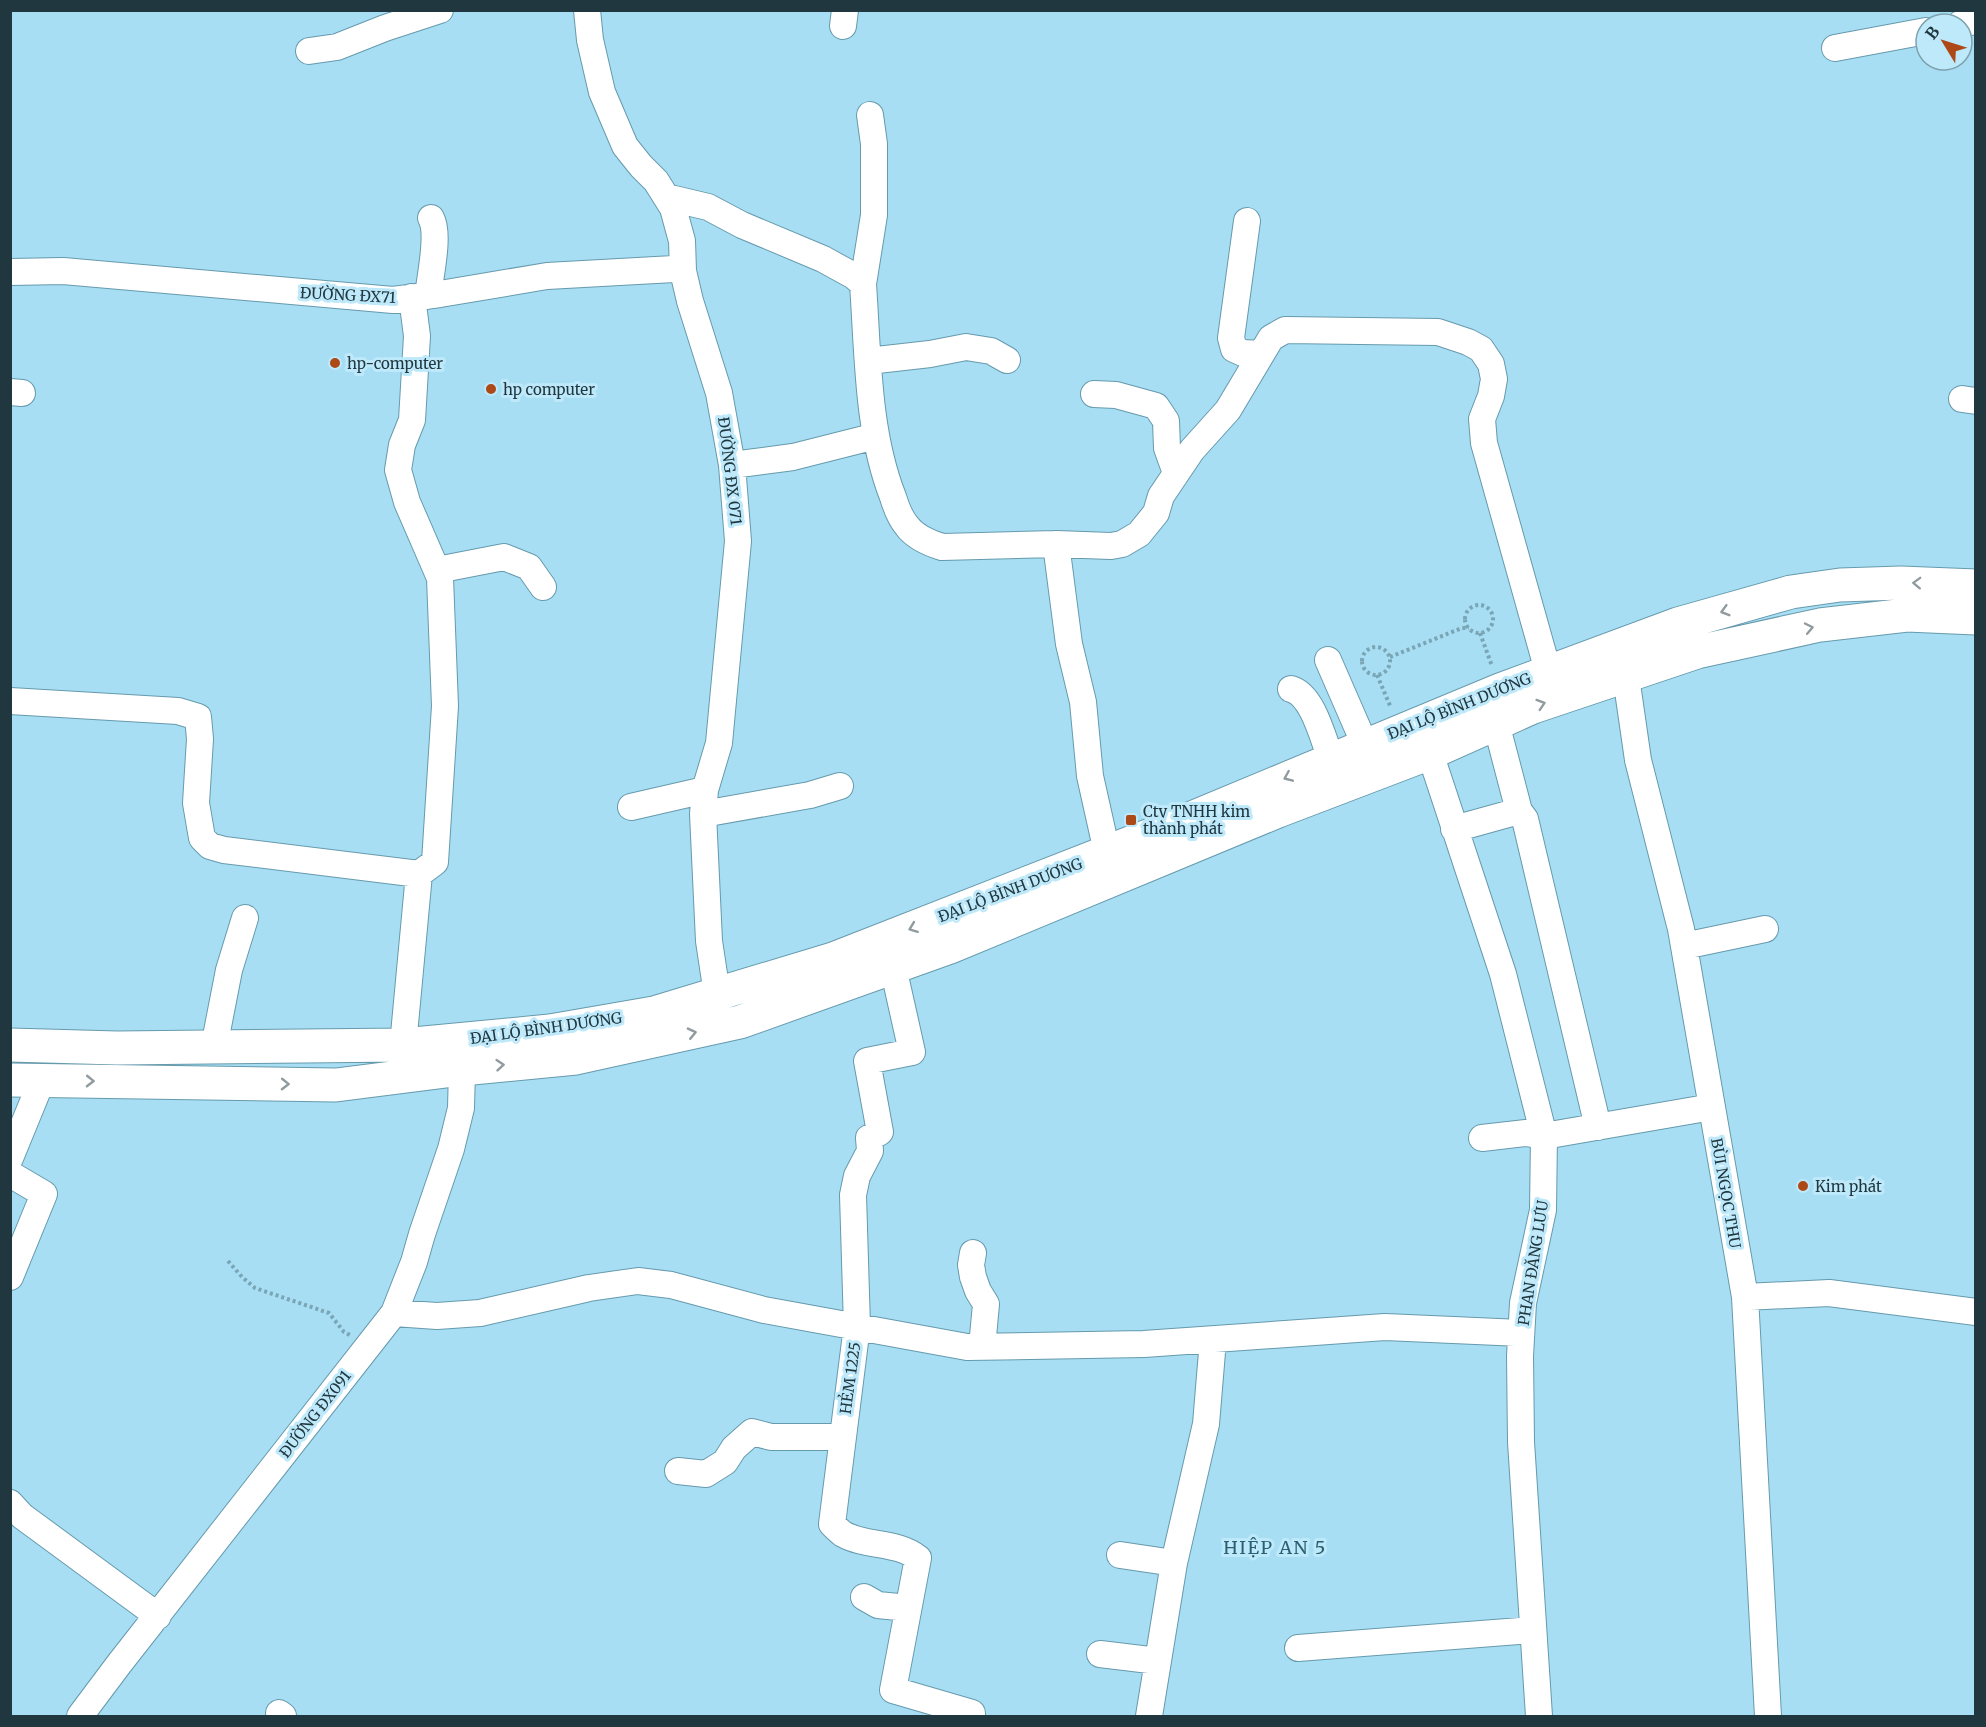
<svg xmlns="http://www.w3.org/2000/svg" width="1986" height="1727" viewBox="0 0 1986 1727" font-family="Merriweather,serif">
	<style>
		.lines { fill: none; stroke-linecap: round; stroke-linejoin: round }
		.minor-casing { stroke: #669aad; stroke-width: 28 }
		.highway-casing { stroke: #669aad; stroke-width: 35 }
		.path { stroke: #79a5b5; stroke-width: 4; stroke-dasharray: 3 3; stroke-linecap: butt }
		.minor { stroke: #fff; stroke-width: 26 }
		.highway { stroke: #fff; stroke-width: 33 }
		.oneway { stroke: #909b9f }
		.poi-dot { fill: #ad4917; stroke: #bee9fa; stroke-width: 2 }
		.labels { text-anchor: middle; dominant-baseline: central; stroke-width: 6; stroke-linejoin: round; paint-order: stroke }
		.street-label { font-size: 15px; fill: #20373f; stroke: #bee9fa }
		.poi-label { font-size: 15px; fill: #20373f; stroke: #bee9fa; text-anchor: start }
		.quarter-label { font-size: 18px; letter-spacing: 1.5px; fill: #2a5f71; stroke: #bee9fa }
	</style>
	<rect width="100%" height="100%" fill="#a7def3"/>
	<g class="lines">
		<defs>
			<path id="minor" d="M 587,10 L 590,40 L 602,92 L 625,146 L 641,166 L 656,181 L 673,208 L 682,241 L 683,271 L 690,301 L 719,393 L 732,465 L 738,541 L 719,743 L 705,790 L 703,814 L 709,941 L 717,994
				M 1960,24 L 1976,21
				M 843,26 L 845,10
				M 1835,48 L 1926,31
				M 309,51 L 337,47 L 385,28 L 440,10
				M 666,197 L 708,207 L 742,225 L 823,259 L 854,276 L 863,284 C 868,354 867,431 893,497 C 896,507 900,518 907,526 C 915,537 929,543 942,547 L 1056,544 L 1111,546 L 1122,544 L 1139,534 L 1156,513 L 1161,496 L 1192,450 L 1228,410 L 1271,338 L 1285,330 L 1438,332 L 1468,342 L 1481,349 L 1491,364 L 1494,379 L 1491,396 L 1482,419 L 1484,443 L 1548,671
				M 1247,221 L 1231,338 L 1234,349 L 1243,353 L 1261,354
				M 10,272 L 63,271 L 393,300 L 440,294 L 547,276 L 674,269 L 683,271
				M 863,284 L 874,215 L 874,144 L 870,115
				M 428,296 C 430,276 440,234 431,218
				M 868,361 L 930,354 L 966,347 L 991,351 L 1007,360
				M 10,392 L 22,393
				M 1094,394 L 1116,395 L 1156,406 L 1166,421 L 1167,448 L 1176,473
				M 1962,399 L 1976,401
				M 732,465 L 793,457 L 876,436
				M 1056,544 L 1069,644 L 1083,702 L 1090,776 L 1107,852
				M 437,570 L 504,557 L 529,567 L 543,587
				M 1328,660 L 1365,745
				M 1626,677 L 1638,760 L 1681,929 L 1745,1297 L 1768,1716
				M 1291,689 C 1313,695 1323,739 1331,759
				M 10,701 L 178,711 L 198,717 L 200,739 L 196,803 L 202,838 L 210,846 L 224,850 L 419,874
				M 1496,723 L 1519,811
				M 1430,753 L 1503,974 L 1544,1136 L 1543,1210 L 1523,1303 L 1520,1356 L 1521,1442 L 1539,1716
				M 631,807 L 705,790
				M 703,814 L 810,795 L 840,786
				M 1454,829 L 1519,811 L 1525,819 L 1598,1127
				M 1684,946 L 1765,929
				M 893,967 L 912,1052
				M 403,1045 L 419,874 L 435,862 L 445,706 L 440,578 L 407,502 L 398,470 L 402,445 L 412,420 L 417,336 L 412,297
				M 214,1047 L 229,970 L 245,918
				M 912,1052 L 867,1061 L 880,1132 L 869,1138 L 870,1151 L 857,1176 L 853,1195 L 857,1326 L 832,1524 C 835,1527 839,1531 843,1534 C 866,1547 897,1541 918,1558 L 893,1690 L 972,1713 L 972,1716
				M 1482,1138 L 1526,1133 L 1544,1136 L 1712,1107
				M 10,1158 L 42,1080
				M 10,1174 L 44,1194 L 10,1277
				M 973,1253 L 971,1265 L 973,1277 L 978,1291 L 986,1304 L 982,1347
				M 1745,1297 L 1829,1293 L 1976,1312
				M 394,1313 L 437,1316 L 480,1313 L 589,1288 L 638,1281 L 671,1285 L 764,1310 L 967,1347 L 1144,1344 L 1385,1327 L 1521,1333
				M 678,1471 L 706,1474 L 725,1462 L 734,1448 L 752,1432 L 771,1437 L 842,1437
				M 10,1503 L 22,1516 L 158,1616
				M 1120,1555 L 1174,1563
				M 864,1597 L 878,1605 L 908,1608
				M 1298,1648 L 1533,1630
				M 1100,1654 L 1158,1661
				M 279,1713 L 283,1716
				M 80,1716 L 119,1664 L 394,1313 L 414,1262 L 422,1234 L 451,1149 L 461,1108 L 462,1069
				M 1149,1716 L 1174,1563 L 1206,1424 L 1213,1340"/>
			<path id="highway" d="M 10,1045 L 117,1048 L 403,1045 L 550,1031 L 654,1013 L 833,959 L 1158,832 L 1500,690 L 1678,624 L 1791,592 L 1840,585 L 1901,583 L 1976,586
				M 10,1080 L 336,1085 L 462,1069 L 576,1058 L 740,1022 L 950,947 L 1278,811 L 1430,753 L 1533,707 L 1697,652 L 1820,625 L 1907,615 L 1976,618"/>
		</defs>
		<use href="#minor" class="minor-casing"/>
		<use href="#highway" class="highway-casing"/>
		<path class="path" d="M1465 619a14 14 0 1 1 28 0a14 14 0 1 1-28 0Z
			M 1480,633 L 1492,666
			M1362 661a14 14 0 1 1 28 0a14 14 0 1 1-28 0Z
			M 1390,657 L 1462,628 L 1469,628
			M 1377,675 L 1391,708
			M 228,1261 L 242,1277 L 255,1288 L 329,1313 L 344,1332 L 350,1335"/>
		<use href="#minor" class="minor"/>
		<use href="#highway" class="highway"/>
	</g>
	<defs><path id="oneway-chevron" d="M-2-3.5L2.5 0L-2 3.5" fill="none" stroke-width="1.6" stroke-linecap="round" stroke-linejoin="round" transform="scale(1.5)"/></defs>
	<g class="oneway">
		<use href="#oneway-chevron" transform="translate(1917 583) rotate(-178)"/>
		<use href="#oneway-chevron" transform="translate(1725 611) rotate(164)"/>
		<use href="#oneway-chevron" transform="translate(1809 628) rotate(-12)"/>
		<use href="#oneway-chevron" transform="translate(1541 704) rotate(-18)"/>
		<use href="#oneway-chevron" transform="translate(1288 777) rotate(157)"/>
		<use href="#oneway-chevron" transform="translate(913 928) rotate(159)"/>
		<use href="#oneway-chevron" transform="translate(692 1033) rotate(-13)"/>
		<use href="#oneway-chevron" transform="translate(500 1065) rotate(-5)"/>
		<use href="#oneway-chevron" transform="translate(90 1081) rotate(1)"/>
		<use href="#oneway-chevron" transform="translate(285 1084) rotate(1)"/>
	</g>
	<g class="poi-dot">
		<circle cx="335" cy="363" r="6"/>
		<circle cx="491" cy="389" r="6"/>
		<rect x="1125" y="814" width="12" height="12" rx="3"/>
		<circle cx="1803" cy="1186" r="6"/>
	</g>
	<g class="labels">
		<g class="street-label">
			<text transform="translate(348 295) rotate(3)">ĐƯỜNG ĐX71</text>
			<text transform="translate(730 471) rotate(83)">ĐƯỜNG ĐX 071</text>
			<text transform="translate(1459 706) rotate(-22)">ĐẠI LỘ BÌNH DƯƠNG</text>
			<text transform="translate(1010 890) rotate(-21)">ĐẠI LỘ BÌNH DƯƠNG</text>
			<text transform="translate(546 1028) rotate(-8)">ĐẠI LỘ BÌNH DƯƠNG</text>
			<text transform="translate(1726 1193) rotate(80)">BÙI NGỌC THU</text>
			<text transform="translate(1533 1263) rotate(-81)">PHAN ĐĂNG LƯU</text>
			<text transform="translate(850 1378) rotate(-82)">HẺM 1225</text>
			<text transform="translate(315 1414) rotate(-52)">ĐƯỜNG ĐX091</text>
		</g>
		<g class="poi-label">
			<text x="347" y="363">hp-computer</text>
			<text x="503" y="389">hp computer</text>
			<text x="1143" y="811">Cty TNHH kim<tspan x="1143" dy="17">thành phát</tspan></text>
			<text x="1815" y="1186">Kim phát</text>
		</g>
		<g class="quarter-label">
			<text x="1275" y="1547">HIỆP AN 5</text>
		</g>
	</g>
	<rect width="1986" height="1727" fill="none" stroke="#20373f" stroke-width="24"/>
	<g transform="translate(1944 42) rotate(308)"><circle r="28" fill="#bee9fa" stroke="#7fa2af" stroke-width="1.5"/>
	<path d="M0-4.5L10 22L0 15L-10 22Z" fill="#ad4917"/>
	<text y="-9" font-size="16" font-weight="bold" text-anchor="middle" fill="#20373f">B</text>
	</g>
</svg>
